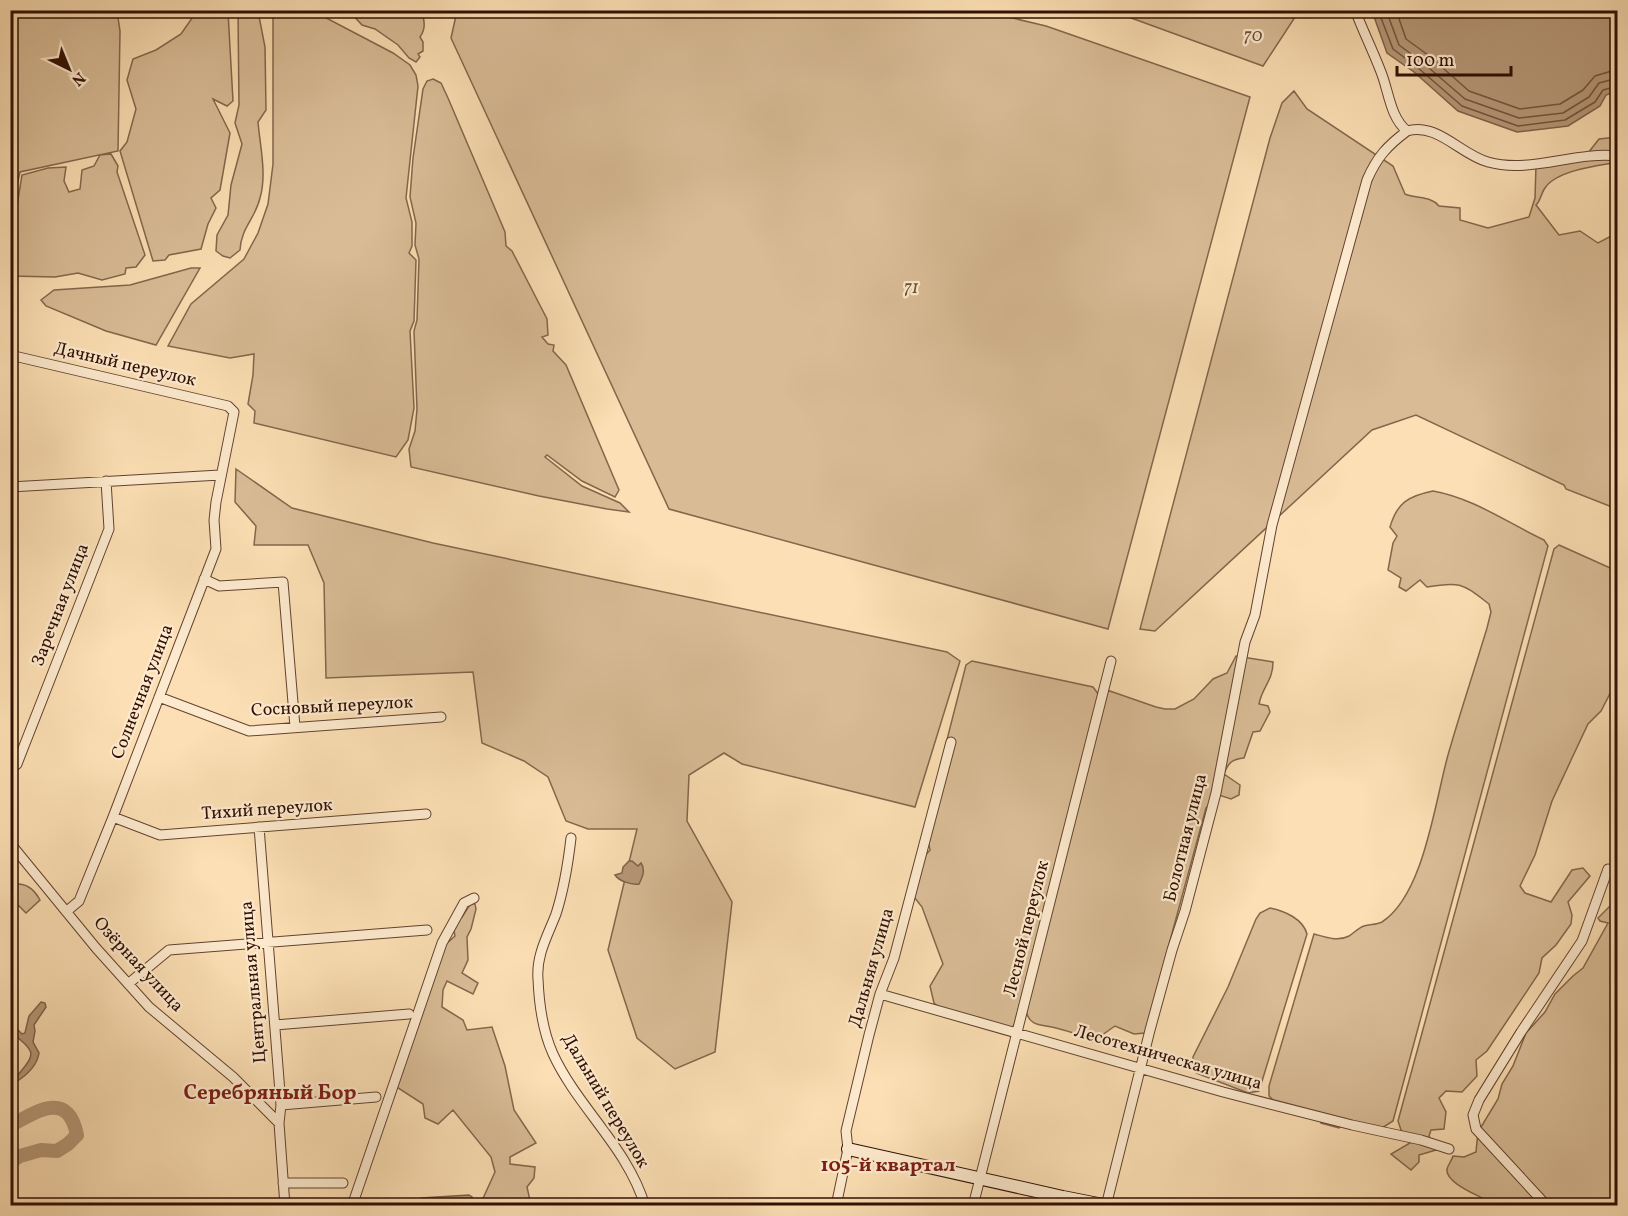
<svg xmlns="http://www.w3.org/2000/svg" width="1628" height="1216" viewBox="0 0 1628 1216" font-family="Vollkorn,serif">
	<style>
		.green { fill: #d9bc96; stroke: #84664c; stroke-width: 1.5 }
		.water { fill: #b79878; stroke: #816149; stroke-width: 1.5 }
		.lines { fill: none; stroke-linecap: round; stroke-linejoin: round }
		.shore { stroke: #74543e; stroke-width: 1.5 }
		.river { stroke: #b79878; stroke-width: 14 }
		.street-casing { stroke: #63432f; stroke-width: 11 }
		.secondary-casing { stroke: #300f03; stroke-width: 14 }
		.street { stroke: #fdeace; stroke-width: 9 }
		.secondary { stroke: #fdeace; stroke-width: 12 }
		.labels { text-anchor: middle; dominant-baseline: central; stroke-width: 4.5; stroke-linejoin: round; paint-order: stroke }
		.park-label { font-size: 18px; font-style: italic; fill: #6b4c36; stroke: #fdeace }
		.street-label { font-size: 18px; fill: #300f03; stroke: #fdeace }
		.neighbourhood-label { font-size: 20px; font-weight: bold; fill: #7a1f14; stroke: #fdeace }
		.quarter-label { font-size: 21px; font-weight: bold; fill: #7a1f14; stroke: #fdeace }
	</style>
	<rect width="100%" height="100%" fill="#fcdfb4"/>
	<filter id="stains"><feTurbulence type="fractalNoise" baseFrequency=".00333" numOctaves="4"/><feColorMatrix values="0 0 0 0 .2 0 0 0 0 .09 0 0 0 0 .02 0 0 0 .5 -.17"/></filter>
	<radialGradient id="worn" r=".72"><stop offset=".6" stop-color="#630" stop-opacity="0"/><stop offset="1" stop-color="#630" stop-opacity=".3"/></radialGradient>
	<path class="green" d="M 10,11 L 117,11 L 120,31 L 118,151 L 20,172 L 11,210 Z
		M 197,11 L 228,11 L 228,12 L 233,101 L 227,106 L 213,99 L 230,133 L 220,190 L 211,198 L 216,208 L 208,224 L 201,249 L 169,255 L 165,260 L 153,261 L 120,151 L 127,142 L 136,109 L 127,80 L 133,59 L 156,50 L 181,34 Z
		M 238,11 L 258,11 L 265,47 L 266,110 L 258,122 C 260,146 267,174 260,198 C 255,219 241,228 240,250 L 230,258 L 223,256 L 216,251 L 217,235 L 228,215 L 231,185 L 242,144 L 235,123 L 239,105 Z
		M 273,11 L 313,11 L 393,53 L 410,65 L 416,75 L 418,86 L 406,198 L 412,222 L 412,246 L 409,253 L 416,260 L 414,321 L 410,331 L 414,408 L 408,440 L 396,457 L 254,423 L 255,411 L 248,404 L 253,375 L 254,354 L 230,358 L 168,346 L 191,304 L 244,259 L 258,233 L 268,204 L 273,164 Z
		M 333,11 L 421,11 C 425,20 426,29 420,37 L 423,42 L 423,51 L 418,54 L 420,57 L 416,62 L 409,58 L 398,45 L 375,29 L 362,25 L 351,13 L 337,13 Z
		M 457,11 L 983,11 L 1046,26 L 1250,97 L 1108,629 L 669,509 L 451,38 Z
		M 1112,11 L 1299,11 L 1263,66 Z
		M 433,79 L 441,83 L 448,98 L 505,232 L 506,246 L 512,251 L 547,319 L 548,335 L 542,337 L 548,344 L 554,345 L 553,351 L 566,365 L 619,490 L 615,497 L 582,481 L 547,455 L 545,457 L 582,486 L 620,503 L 629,512 L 607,509 L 539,496 L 411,467 L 409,449 L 415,431 L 417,409 L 414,331 L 417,320 L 419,259 L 415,245 L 416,223 L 410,197 L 413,158 L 423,89 L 427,81 Z
		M 1294,91 L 1307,109 L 1393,166 L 1405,194 C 1417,199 1431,196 1439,206 L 1460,208 L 1460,220 L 1488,228 L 1529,217 L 1535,198 L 1536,165 L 1588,153 L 1599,139 L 1617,137 L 1617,166 L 1613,163 C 1595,166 1556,171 1545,188 C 1541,193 1541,200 1536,205 L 1559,235 L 1580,231 L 1598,243 L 1617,233 L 1617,509 L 1566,489 L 1564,485 L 1416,415 L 1372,430 L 1155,631 L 1140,629 L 1270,138 L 1282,103 Z
		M 111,154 L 118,166 L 117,172 L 145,255 L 136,267 L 126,268 L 125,274 L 102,280 L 78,273 L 55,277 L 11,276 L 11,227 L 14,224 L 22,175 L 48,168 L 66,167 L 64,181 L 69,192 L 80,189 L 82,170 L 94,166 L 100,155 Z
		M 191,268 L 200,268 L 156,345 L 106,331 L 46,306 L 41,300 L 54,290 L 130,285 Z
		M 236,469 L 292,508 L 433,543 L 947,652 L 960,661 L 915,807 L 742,764 L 724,753 L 689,775 L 687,821 L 732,902 L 715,1052 L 675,1069 L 637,1038 L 608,950 L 637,829 L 588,829 L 566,821 L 548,777 L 524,761 L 482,743 L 473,672 L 326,678 L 324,583 L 308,545 L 254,545 L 256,526 L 235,502 Z
		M 1433,491 C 1473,498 1508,523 1544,540 L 1548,546 L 1393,1121 L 1379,1130 L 1346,1122 L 1339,1128 L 1321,1123 L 1316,1113 L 1275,1102 L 1269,1096 L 1269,1086 L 1314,934 C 1325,937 1338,942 1349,936 C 1354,933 1358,928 1364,926 C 1370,924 1376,925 1382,922 C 1424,895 1435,801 1448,755 C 1460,713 1474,671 1487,628 L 1491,612 L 1489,604 C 1463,584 1461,581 1427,587 L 1420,580 L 1406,591 L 1399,587 L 1401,578 L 1388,570 L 1393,543 L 1397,536 L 1390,527 C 1397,503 1408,496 1433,491 Z
		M 1559,545 L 1617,571 L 1617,680 L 1601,711 L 1588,724 L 1572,758 L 1552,801 L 1535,855 L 1520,886 L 1525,893 L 1551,902 L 1572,870 L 1583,868 L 1590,876 L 1568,902 L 1572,915 L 1571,924 L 1556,945 L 1542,958 L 1539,973 L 1487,1051 L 1476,1060 L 1477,1076 L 1462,1092 L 1446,1091 L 1439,1098 L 1446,1112 L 1444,1129 L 1431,1130 L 1429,1136 L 1436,1150 L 1419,1155 L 1419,1162 L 1411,1170 L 1391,1154 L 1410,1143 L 1401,1130 L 1398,1121 L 1554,549 Z
		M 1236,656 L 1273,662 C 1273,681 1262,687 1259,704 L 1268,706 L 1270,712 L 1260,731 L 1253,732 L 1244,758 C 1232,759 1228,763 1224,774 L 1240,785 L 1239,795 L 1231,799 L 1219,795 L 1206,808 L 1145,1033 L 1134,1034 L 1115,1026 L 1092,1042 C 1083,1035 1068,1031 1056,1028 C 1043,1024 1030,1028 1026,1011 L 1107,690 L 1156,707 L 1165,709 L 1175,709 L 1194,699 L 1213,679 L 1227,673 Z
		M 972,661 L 1093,687 L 1099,695 L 1014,1026 L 1003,1031 L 943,1010 L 934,1003 L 930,986 L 943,964 L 922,907 L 911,893 L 916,866 L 930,850 L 925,826 L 966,665 Z
		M 11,884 C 25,883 33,887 40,900 L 26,913 L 11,898 Z
		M 1617,899 L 1617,1205 L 1481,1205 L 1484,1199 C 1475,1194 1445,1182 1447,1169 C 1448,1165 1452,1160 1453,1156 L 1464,1157 L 1476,1152 L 1478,1132 L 1498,1099 L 1502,1084 L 1513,1066 L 1526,1033 L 1545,1012 L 1555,994 L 1573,976 L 1583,968 L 1608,923 L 1600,921 L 1598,918 Z
		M 471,903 L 475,904 L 476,909 L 471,929 L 467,937 L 468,960 L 462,973 L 478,983 L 473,994 L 447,981 L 443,990 L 442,1007 L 463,1020 L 467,1030 L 492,1027 L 505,1066 L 514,1110 L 536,1143 L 510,1157 L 510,1164 L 535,1167 L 534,1178 L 527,1187 L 531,1205 L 480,1205 L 495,1172 L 491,1157 L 453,1110 L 438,1124 L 425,1118 L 423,1104 L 395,1086 L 445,945 L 455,936 L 454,931 L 451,929 L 459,916 L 462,917 Z
		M 1270,908 C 1285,911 1303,919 1307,934 L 1259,1091 L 1248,1093 L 1196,1073 L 1193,1068 L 1193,1057 L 1228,987 L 1256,919 L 1260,913 Z"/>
	<path class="water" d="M 1372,11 L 1617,11 L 1617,91 L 1606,95 L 1600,106 L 1568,126 L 1517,132 L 1458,111 L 1414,72 L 1387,53 Z
		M 629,861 L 632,861 L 638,866 L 641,863 C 646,870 642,878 639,884 C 631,885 619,881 615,875 L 622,873 L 623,867 Z
		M 41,1002 L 45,1003 L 46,1007 L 34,1025 L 35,1031 L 33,1042 L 39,1053 C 37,1066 27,1075 16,1082 L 14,1080 C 35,1053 39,1055 11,1032 L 11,1023 L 22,1034 L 25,1033 L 29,1016 Z
		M 469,1195 L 472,1197 L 472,1205 L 419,1205 L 418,1201 L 421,1198 Z"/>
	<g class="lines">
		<path class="shore" d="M 1378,10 L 1393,49 L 1417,67 L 1462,106 L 1518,126 L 1565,120 L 1595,102 L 1603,90 L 1618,86
			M 1386,10 L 1399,45 L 1422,62 L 1465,99 L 1519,118 L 1563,113 L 1589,97 L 1599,83 L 1618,78
			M 1396,10 L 1406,39 L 1428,55 L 1469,91 L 1520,109 L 1560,104 L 1583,90 L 1595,76 L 1618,69"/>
		<path class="river" d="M 10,1126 C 37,1111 68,1090 77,1135 L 68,1144 L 57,1151 L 41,1150 L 20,1156 L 10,1162"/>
		<defs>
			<path id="street" d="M 1355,10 C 1363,31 1373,51 1381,72 C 1389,92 1390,117 1407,131 C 1437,122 1461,155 1488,162 C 1531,174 1575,151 1618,156
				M 10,355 L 228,406 L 234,412 L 216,502 L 214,520 L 216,549 L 113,817 L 79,901 L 67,911
				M 10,487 L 220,475
				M 204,579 L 219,586 L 283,582 L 295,727
				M 159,697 L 249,731 L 441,717
				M 10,770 L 17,764 L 109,529 L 106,481
				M 113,817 L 160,835 L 426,814
				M 259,827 L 281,1105 L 279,1123 L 285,1206
				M 571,838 C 568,864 564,889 556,914 C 548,935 536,955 538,979 C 539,1003 543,1032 553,1054 C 578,1108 628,1148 645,1206
				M 10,843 L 96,948 L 149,1007 L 233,1077 L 279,1123
				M 128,984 L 169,950 L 427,930
				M 880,994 L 1223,1092 L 1352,1125 L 1421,1140 L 1449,1149
				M 275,1025 L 409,1014
				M 281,1105 L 376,1097
				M 283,1183 L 343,1183
				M 352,1206 L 442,943 L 464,903 L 474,898
				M 836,1206 L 848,1149 L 846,1131 L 869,1035 L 880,994 L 894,958 L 951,742
				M 973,1206 L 1111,661
				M 1106,1206 L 1150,1030 L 1172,950 L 1185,911 L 1216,793 L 1245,642 L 1255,615 L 1272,525 L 1367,180 C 1377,157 1387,146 1407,131
				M 1547,1206 L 1476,1129 L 1473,1115 L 1479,1100 L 1521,1032 L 1582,941 L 1608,869"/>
			<path id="secondary" d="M 848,1149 L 1063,1197 L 1108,1206"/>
		</defs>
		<use href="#street" class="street-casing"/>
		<use href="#secondary" class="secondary-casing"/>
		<use href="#street" class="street"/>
		<use href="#secondary" class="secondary"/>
	</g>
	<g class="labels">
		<g class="park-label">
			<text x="1253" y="36">70</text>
			<text x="911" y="288">71</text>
		</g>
		<g class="street-label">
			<text transform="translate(125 365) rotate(13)">Дачный переулок</text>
			<text transform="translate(61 605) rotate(-69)">Заречная улица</text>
			<text transform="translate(143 692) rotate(-69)">Солнечная улица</text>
			<text transform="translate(332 707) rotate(-3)">Сосновый переулок</text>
			<text transform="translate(267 810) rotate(-4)">Тихий переулок</text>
			<text transform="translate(1186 838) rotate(-76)">Болотная улица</text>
			<text transform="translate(1027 929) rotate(-76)">Лесной переулок</text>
			<text transform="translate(138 965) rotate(47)">Озёрная улица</text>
			<text transform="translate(872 968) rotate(-74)">Дальняя улица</text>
			<text transform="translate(254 982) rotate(-95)">Центральная улица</text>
			<text transform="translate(1168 1058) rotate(16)">Лесотехническая улица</text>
			<text transform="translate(605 1101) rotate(59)">Дальний переулок</text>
		</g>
		<g class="neighbourhood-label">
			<text x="888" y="1166">105-й квартал</text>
		</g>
		<g class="quarter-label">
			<text x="270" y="1093">Серебряный Бор</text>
		</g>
	</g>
	<rect width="1628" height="1216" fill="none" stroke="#fcdfb4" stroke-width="36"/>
	<rect x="12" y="12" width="1604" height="1192" fill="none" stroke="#300f03" stroke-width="3"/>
	<rect x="18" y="18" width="1592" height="1180" fill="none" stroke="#300f03" stroke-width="1.5"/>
	<g transform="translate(69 69) rotate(137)" stroke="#fdeace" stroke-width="4.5" paint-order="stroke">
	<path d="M0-4.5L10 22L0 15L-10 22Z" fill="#300f03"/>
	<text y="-9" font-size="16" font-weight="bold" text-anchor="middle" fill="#300f03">N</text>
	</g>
	<path d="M1397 66v9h114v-9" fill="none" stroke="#300f03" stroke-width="3"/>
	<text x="1406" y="66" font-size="18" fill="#300f03" stroke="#fdeace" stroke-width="4.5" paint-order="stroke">100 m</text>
	<rect width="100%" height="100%" filter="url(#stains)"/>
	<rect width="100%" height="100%" fill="url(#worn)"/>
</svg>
